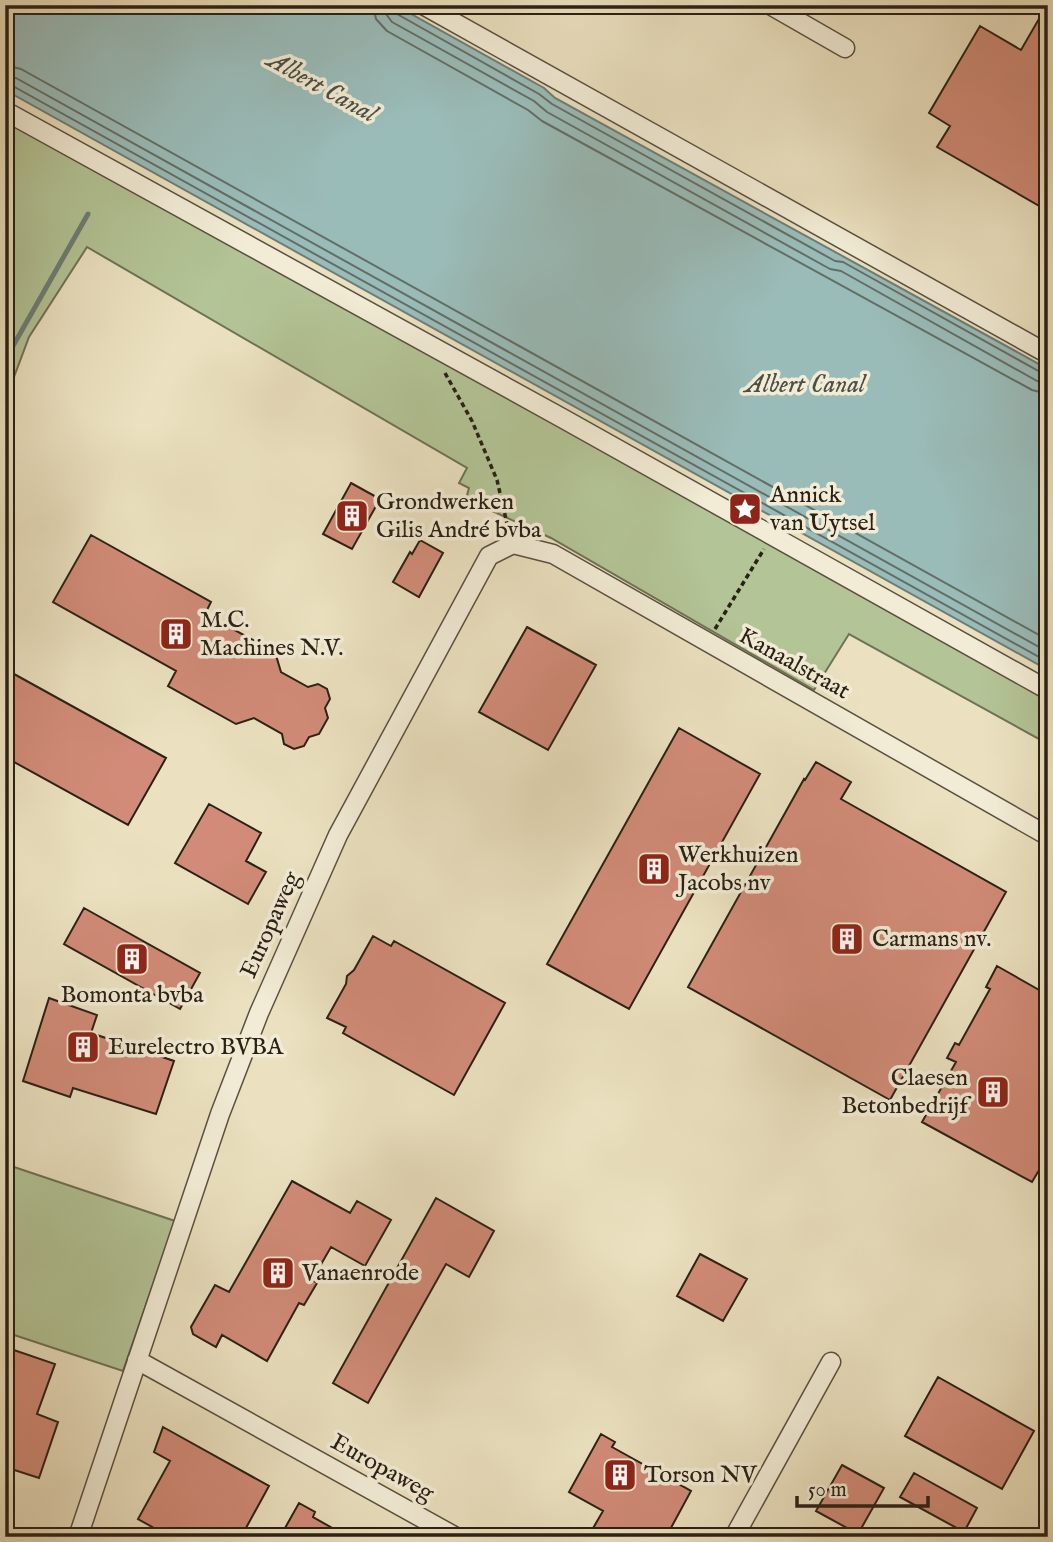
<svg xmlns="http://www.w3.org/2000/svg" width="1053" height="1542" viewBox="0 0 1053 1542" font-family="'IM FELL English',serif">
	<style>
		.green { fill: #b3c496; stroke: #6e7256; stroke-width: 2 }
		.water { fill: #9abcb9; stroke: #6d7e77; stroke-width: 2 }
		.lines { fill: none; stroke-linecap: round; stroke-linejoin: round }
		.shore { stroke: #626e67; stroke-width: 2 }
		.stream { stroke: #6d7e77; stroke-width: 5 }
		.building { fill: #d18b78; stroke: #2a2015; stroke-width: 2 }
		.minor-casing { stroke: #5a5040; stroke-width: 21 }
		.path { stroke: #2a2015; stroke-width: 3.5; stroke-dasharray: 5 3.5; stroke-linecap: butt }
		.minor { stroke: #f2ecd6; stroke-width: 18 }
		.labels { text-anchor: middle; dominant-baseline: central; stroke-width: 7; stroke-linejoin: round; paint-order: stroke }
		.poi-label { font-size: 24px; fill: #2a2015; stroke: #f2ecd6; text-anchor: start }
		.street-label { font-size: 24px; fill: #2a2015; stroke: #f2ecd6 }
		.water-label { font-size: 26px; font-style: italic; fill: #4c4f46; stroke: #f2ecd6 }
	</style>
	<rect width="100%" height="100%" fill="#ebe1c0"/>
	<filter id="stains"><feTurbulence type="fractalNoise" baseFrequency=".00286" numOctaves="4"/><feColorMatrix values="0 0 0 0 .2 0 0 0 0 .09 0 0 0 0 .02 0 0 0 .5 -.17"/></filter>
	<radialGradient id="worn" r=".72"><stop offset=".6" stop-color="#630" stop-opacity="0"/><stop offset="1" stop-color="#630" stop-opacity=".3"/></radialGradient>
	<path class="green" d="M 5,117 L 490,385 L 496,392 L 639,468 L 1048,698 L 1048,744 L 849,634 L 814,690 L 551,538 L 466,499 L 469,488 L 459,483 L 467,468 L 87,247 L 29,337 L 14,377 L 5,416 Z
		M 5,1164 L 175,1221 L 123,1371 L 5,1332 Z"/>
	<path class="water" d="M 5,5 L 395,5 L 544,88 L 555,98 L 1048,369 L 1048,670 L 5,90 Z"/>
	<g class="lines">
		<path class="shore" d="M 373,5 L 376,19 L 387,31 L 528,110 L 542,121 L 1032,390 L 1048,394
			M 384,5 L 386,14 L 392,22 L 534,101 L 547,112 L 830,269 L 841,271 L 1037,381 L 1048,383
			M 393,5 L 397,14 L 539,94 L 552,104 L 835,261 L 843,262 L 1042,373 L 1048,374
			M 5,65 L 21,69 L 1048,640
			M 5,76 L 16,78 L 1048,652
			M 5,84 L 11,85 L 1048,662"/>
		<path class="stream" d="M 5,360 L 88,214"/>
	</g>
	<path class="building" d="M 1047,5 L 1048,5 L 1048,211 L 937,147 L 950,126 L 929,113 L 980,26 L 1021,50 Z
		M 351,483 L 380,499 L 352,549 L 323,534 Z
		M 91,535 L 211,602 L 205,614 L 275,652 L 281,672 L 308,687 L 318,684 L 327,689 L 330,699 L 325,708 L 328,718 L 319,734 L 309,737 L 304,746 L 294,749 L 284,744 L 282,734 L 254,718 L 236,724 L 168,686 L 176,671 L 53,602 Z
		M 420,540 L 443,553 L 419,597 L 393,582 L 410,552 L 412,554 Z
		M 527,627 L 596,665 L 548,750 L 479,712 Z
		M 5,669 L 166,758 L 128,825 L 5,757 Z
		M 679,728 L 760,774 L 629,1009 L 547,964 Z
		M 816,762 L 851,782 L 841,799 L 1006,892 L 890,1100 L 688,987 L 804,779 L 805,780 Z
		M 209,804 L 261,833 L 246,861 L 266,872 L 248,904 L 175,863 Z
		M 84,908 L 200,973 L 180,1009 L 64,944 Z
		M 373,936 L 391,946 L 394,941 L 505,1003 L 454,1095 L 343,1033 L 346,1027 L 327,1018 L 346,984 L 347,976 L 354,970 Z
		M 997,966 L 1048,995 L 1048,1155 L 1032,1182 L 922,1122 L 956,1062 L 947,1058 L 955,1043 L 959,1045 L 990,989 L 986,987 Z
		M 49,998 L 97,1015 L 91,1033 L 174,1061 L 156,1114 L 73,1088 L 70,1097 L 23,1081 Z
		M 292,1181 L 350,1213 L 357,1201 L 391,1220 L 365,1266 L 331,1247 L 312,1280 L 317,1283 L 304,1305 L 299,1303 L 267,1361 L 222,1335 L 216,1347 L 193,1334 L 191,1327 L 215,1285 L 229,1292 Z
		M 436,1198 L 494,1231 L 469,1277 L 446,1264 L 368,1403 L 333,1383 Z
		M 700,1254 L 747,1279 L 723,1321 L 677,1296 Z
		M 5,1347 L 55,1364 L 37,1414 L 58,1422 L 39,1478 L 5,1467 Z
		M 938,1377 L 1034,1431 L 1002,1489 L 905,1436 Z
		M 163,1427 L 269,1486 L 241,1537 L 170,1537 L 138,1519 L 170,1461 L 154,1452 Z
		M 601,1434 L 615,1442 L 612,1447 L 691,1491 L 666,1537 L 604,1537 L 592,1530 L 603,1511 L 569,1492 Z
		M 842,1465 L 884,1488 L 858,1534 L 816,1511 Z
		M 914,1473 L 977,1508 L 964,1532 L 900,1497 Z
		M 299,1503 L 315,1512 L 313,1517 L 348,1537 L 280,1537 Z"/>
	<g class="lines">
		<defs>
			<path id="minor" d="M 423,5 L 1048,354
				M 770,5 L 845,48
				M 5,111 L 562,418 L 1048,690
				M 137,1360 L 456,1537
				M 78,1537 L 220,1114 L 259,1013 L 338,835 L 489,556 L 513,544 L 553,554 L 1048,836
				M 734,1537 L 831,1362"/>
		</defs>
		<use href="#minor" class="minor-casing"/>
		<path class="path" d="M 445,373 L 472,421 L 497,480 L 508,528
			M 715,629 L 764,549"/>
		<use href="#minor" class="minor"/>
	</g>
	<defs>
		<symbol id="sight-square" viewBox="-11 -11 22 22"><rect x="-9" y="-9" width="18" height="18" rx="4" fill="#8f2418" stroke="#f2ecd6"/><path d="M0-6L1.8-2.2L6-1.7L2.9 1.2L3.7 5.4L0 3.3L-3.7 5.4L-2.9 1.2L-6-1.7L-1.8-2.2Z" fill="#fff"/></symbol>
		<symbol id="building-square" viewBox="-11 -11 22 22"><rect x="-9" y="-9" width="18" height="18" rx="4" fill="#8f2418" stroke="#f2ecd6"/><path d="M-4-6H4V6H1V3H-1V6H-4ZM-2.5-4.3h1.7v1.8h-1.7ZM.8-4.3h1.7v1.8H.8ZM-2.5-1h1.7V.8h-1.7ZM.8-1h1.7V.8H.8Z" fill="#fff"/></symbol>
	</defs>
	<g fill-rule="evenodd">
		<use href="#sight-square" x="726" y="490" width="38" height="38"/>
		<use href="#building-square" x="333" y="497" width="38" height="38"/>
		<use href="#building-square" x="157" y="615" width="38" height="38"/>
		<use href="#building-square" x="635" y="850" width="38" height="38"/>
		<use href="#building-square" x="828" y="920" width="38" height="38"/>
		<use href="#building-square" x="113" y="940" width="38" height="38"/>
		<use href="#building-square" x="64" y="1028" width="38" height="38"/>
		<use href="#building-square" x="974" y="1073" width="38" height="38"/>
		<use href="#building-square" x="259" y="1254" width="38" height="38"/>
		<use href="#building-square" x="601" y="1456" width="38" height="38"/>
	</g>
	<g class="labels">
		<g class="poi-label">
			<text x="770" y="495">Annick<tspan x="770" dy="28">van Uytsel</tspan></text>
			<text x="376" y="502">Grondwerken<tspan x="376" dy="28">Gilis André bvba</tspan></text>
			<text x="200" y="620">M.C.<tspan x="200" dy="28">Machines N.V.</tspan></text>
			<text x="678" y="855">Werkhuizen<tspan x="678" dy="28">Jacobs nv</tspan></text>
			<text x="872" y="939">Carmans nv.</text>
			<text x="132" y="995" text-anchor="middle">Bomonta bvba</text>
			<text x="108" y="1047">Eurelectro BVBA</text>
			<text x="968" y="1078" text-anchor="end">Claesen<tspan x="968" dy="28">Betonbedrijf</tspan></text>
			<text x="302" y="1273">Vanaenrode</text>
			<text x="644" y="1475">Torson NV</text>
		</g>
		<g class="street-label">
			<text transform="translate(794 664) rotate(29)">Kanaalstraat</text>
			<text transform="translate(271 925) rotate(-66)">Europaweg</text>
			<text transform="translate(382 1468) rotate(29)">Europaweg</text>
		</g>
		<g class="water-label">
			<text transform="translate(322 87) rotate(29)">Albert Canal</text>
			<text x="805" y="384">Albert Canal</text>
		</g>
	</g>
	<rect width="1053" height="1542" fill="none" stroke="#ebe1c0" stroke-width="28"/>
	<rect x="7" y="7" width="1039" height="1528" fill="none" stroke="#2a2015" stroke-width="3.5"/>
	<rect x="14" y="14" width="1025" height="1514" fill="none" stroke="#2a2015" stroke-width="2"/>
	<path d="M797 1496v10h131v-10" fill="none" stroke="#2a2015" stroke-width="3.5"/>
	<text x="808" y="1496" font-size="21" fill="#2a2015" stroke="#f2ecd6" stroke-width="5" paint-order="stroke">50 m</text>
	<rect width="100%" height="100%" filter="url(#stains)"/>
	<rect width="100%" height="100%" fill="url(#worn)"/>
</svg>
